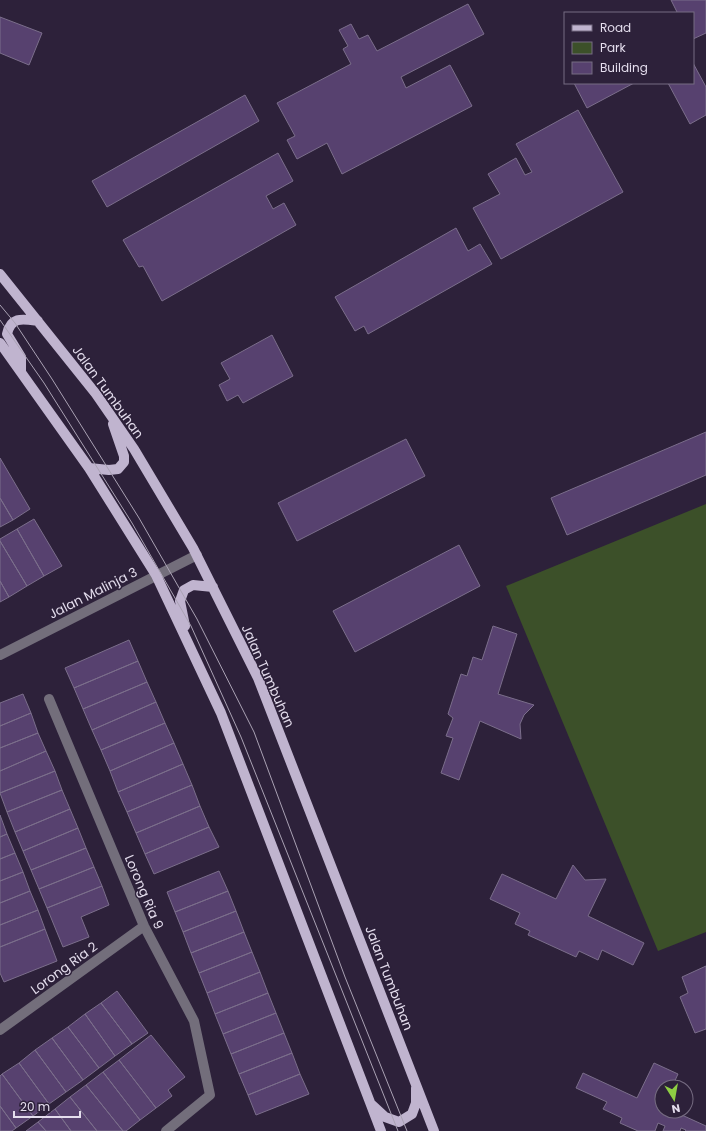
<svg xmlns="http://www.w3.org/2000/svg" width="706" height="1131" viewBox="0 0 706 1131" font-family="Poppins,sans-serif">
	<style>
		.green { fill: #3c5029 }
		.building { fill: #57416f; stroke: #7b6e8b }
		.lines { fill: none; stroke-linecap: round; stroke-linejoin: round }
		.minor { stroke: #736e7b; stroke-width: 10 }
		.major { stroke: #c0b4cf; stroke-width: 10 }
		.tram { stroke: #aaa2b4; stroke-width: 1 }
		.labels { text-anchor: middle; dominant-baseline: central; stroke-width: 3; stroke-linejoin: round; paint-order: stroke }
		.street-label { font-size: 13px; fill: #e4dded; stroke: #2d213a }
	</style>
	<rect width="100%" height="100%" fill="#2d213a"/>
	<path class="green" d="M 706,504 L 706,932 L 658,951 L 506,586 Z"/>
	<path class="building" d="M 671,0 L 706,0 L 706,33 L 693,39 L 693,13 L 676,13 L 677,12 Z
		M 468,4 L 484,34 L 401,77 L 406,88 L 450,65 L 472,106 L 342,174 L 327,143 L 297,159 L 287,140 L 295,136 L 277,103 L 351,64 L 343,49 L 348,46 L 339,30 L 351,24 L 359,39 L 368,35 L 377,51 Z
		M 0,17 L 42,33 L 29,65 L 0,53 Z
		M 693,63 L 706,87 L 706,115 L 690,124 L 668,83 L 693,83 Z
		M 574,83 L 634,83 L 587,108 Z
		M 245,95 L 259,121 L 107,207 L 92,181 Z
		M 578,110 L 623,192 L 501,259 L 473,208 L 500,194 L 488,174 L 516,158 L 525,175 L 532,172 L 516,144 Z
		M 278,153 L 293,181 L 266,196 L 273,209 L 284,203 L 296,225 L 162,301 L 143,266 L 139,267 L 123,240 Z
		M 456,228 L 468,251 L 480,244 L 492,264 L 368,334 L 364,326 L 355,331 L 335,297 Z
		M 272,335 L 293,376 L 243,403 L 238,395 L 227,401 L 219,385 L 230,379 L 221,363 Z
		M 706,432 L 706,475 L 567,535 L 551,498 Z
		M 406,439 L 425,476 L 297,541 L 278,503 Z
		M 0,458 L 30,509 L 13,520 L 0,498 Z
		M 0,498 L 13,520 L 0,527 Z
		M 34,519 L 62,566 L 44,576 L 17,529 Z
		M 17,529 L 44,576 L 27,586 L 0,541 L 0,539 Z
		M 0,541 L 27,586 L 9,597 L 0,581 Z
		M 459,545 L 480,586 L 355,652 L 333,611 Z
		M 0,581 L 9,597 L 0,602 Z
		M 493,626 L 517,634 L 498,694 L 534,705 L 524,715 L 520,724 L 521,739 L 480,721 L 459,780 L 441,773 L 453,738 L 446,736 L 453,718 L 448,714 L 461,674 L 467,676 L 473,657 L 482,660 Z
		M 129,640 L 138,661 L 74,688 L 65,668 Z
		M 138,661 L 147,682 L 83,709 L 74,688 Z
		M 147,682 L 156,702 L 92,730 L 83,709 Z
		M 23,694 L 31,713 L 0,726 L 0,703 Z
		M 156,702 L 165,723 L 101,750 L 92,730 Z
		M 31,713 L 38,733 L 0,748 L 0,726 Z
		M 165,723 L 174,743 L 110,771 L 101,750 Z
		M 38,733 L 46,751 L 0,771 L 0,748 Z
		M 174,743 L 183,764 L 118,792 L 110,771 Z
		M 46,751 L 55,771 L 0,793 L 0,771 Z
		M 183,764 L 192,785 L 127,812 L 118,792 Z
		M 55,771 L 62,790 L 7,812 L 0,793 Z
		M 192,785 L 200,806 L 136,833 L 127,812 Z
		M 62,790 L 70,809 L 15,832 L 7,812 Z
		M 200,806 L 209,827 L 145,854 L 136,833 Z
		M 70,809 L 78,828 L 23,851 L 15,832 Z
		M 0,815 L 7,834 L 0,837 Z
		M 209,827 L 219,847 L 154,874 L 145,854 Z
		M 78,828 L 86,848 L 31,870 L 23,851 Z
		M 7,834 L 15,853 L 0,859 L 0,837 Z
		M 86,848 L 94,867 L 39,889 L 31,870 Z
		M 15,853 L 23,872 L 0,881 L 0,859 Z
		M 573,865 L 585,880 L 606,879 L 588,916 L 644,943 L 633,965 L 602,950 L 598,960 L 579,951 L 576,957 L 528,935 L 530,931 L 515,924 L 520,913 L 490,899 L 502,874 L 556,899 Z
		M 94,867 L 102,886 L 47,908 L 39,889 Z
		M 219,871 L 228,891 L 175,912 L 167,892 Z
		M 23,872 L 30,891 L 0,903 L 0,881 Z
		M 102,886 L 109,905 L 81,917 L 89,937 L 63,947 L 47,908 Z
		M 30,891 L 38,910 L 0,925 L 0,903 Z
		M 228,891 L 236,911 L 183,932 L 175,912 Z
		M 38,910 L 45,929 L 0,947 L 0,925 Z
		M 236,911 L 244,932 L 191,953 L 183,932 Z
		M 45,929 L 57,961 L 4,982 L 0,973 L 0,947 Z
		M 244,932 L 252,952 L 199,973 L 191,953 Z
		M 252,952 L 260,972 L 207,993 L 199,973 Z
		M 706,966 L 706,1029 L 695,1033 L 680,997 L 688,993 L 682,977 Z
		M 260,972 L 268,993 L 215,1014 L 207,993 Z
		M 117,991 L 148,1033 L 132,1044 L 101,1003 Z
		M 268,993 L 276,1013 L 223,1034 L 215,1014 Z
		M 101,1003 L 132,1044 L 115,1056 L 85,1014 Z
		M 276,1013 L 284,1033 L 231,1054 L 223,1034 Z
		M 85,1014 L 115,1056 L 99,1068 L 68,1027 Z
		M 68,1027 L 99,1068 L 83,1080 L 52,1038 Z
		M 284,1033 L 292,1053 L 239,1074 L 231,1054 Z
		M 151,1035 L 185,1077 L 168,1090 L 172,1096 L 156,1108 L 119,1060 Z
		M 52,1038 L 83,1080 L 66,1092 L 35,1050 Z
		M 35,1050 L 66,1092 L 49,1104 L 19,1063 Z
		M 292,1053 L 300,1074 L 248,1095 L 239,1074 Z
		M 119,1060 L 156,1108 L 140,1120 L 103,1072 Z
		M 19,1063 L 49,1104 L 33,1116 L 2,1074 Z
		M 654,1063 L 678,1074 L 672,1087 L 662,1087 L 662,1111 L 673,1111 L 706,1126 L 706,1131 L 685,1131 L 686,1130 L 681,1128 L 680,1131 L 663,1131 L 665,1126 L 658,1123 L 655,1131 L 638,1131 L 620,1123 L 622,1118 L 603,1109 L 607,1102 L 576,1088 L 583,1073 L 637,1098 Z
		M 103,1072 L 140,1120 L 126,1131 L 123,1131 L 86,1085 Z
		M 2,1074 L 33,1116 L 16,1128 L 0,1106 L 0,1076 Z
		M 300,1074 L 309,1094 L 256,1115 L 248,1095 Z
		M 86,1085 L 123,1131 L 97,1131 L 70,1097 Z
		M 70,1097 L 97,1131 L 71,1131 L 55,1109 Z
		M 0,1106 L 16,1128 L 12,1131 L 0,1131 Z
		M 55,1109 L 71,1131 L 46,1131 L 38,1122 Z
		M 38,1122 L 46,1131 L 26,1131 Z"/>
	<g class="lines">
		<path class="minor" d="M 0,655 L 197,555
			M 49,699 L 144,926 L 194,1021 L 210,1095 L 166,1131
			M 0,1030 L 144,926"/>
		<path class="major" d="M 0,274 L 96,394 L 134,449 L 193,548 L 258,678 L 434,1131
			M 0,343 L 89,468 L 156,575 L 221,713 L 381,1131
			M 21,371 L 21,357 L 7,334 C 11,316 23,319 38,321
			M 89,468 L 109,470 L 118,469 L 124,462 L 124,456 L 113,424
			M 185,626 L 180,601 L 184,590 L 193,585 L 213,587
			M 372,1105 L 385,1117 L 399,1122 L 412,1114 L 416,1103 L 416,1088"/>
		<path class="tram" d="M 0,305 L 15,323 L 52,379 L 139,518 L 197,619 L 254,732 L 345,977 L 407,1131
			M 0,320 L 44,383 L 132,523 L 191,626 L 241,737 L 398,1131"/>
	</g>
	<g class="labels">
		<g class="street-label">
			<text transform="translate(108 392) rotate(54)">Jalan Tumbuhan</text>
			<text transform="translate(93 593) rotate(-27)">Jalan Malinja 3</text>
			<text transform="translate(268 676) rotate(66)">Jalan Tumbuhan</text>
			<text transform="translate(144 892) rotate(67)">Lorong Ria 9</text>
			<text transform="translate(64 968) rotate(-36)">Lorong Ria 2</text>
			<text transform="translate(389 978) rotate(69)">Jalan Tumbuhan</text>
		</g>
	</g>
	<rect x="564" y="12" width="130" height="72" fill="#2d213a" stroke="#766c82"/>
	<rect x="572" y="25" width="20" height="6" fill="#c0b4cf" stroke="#766c82"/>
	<text x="600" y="32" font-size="12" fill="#e4dded">Road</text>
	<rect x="572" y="42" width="20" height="12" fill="#3c5029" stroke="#766c82"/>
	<text x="600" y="52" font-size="12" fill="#e4dded">Park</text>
	<rect x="572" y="62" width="20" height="12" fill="#57416f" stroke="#766c82"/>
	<text x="600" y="72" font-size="12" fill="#e4dded">Building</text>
	<g transform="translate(674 1099) rotate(169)"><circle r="19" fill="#2d213a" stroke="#766c82"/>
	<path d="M0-3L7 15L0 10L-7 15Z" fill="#8ece43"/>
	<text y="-6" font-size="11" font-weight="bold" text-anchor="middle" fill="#e4dded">N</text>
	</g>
	<path d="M14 1111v6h66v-6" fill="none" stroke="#e4dded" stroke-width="2"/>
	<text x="20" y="1111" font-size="12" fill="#e4dded" stroke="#2d213a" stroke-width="3" paint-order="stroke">20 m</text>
</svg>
